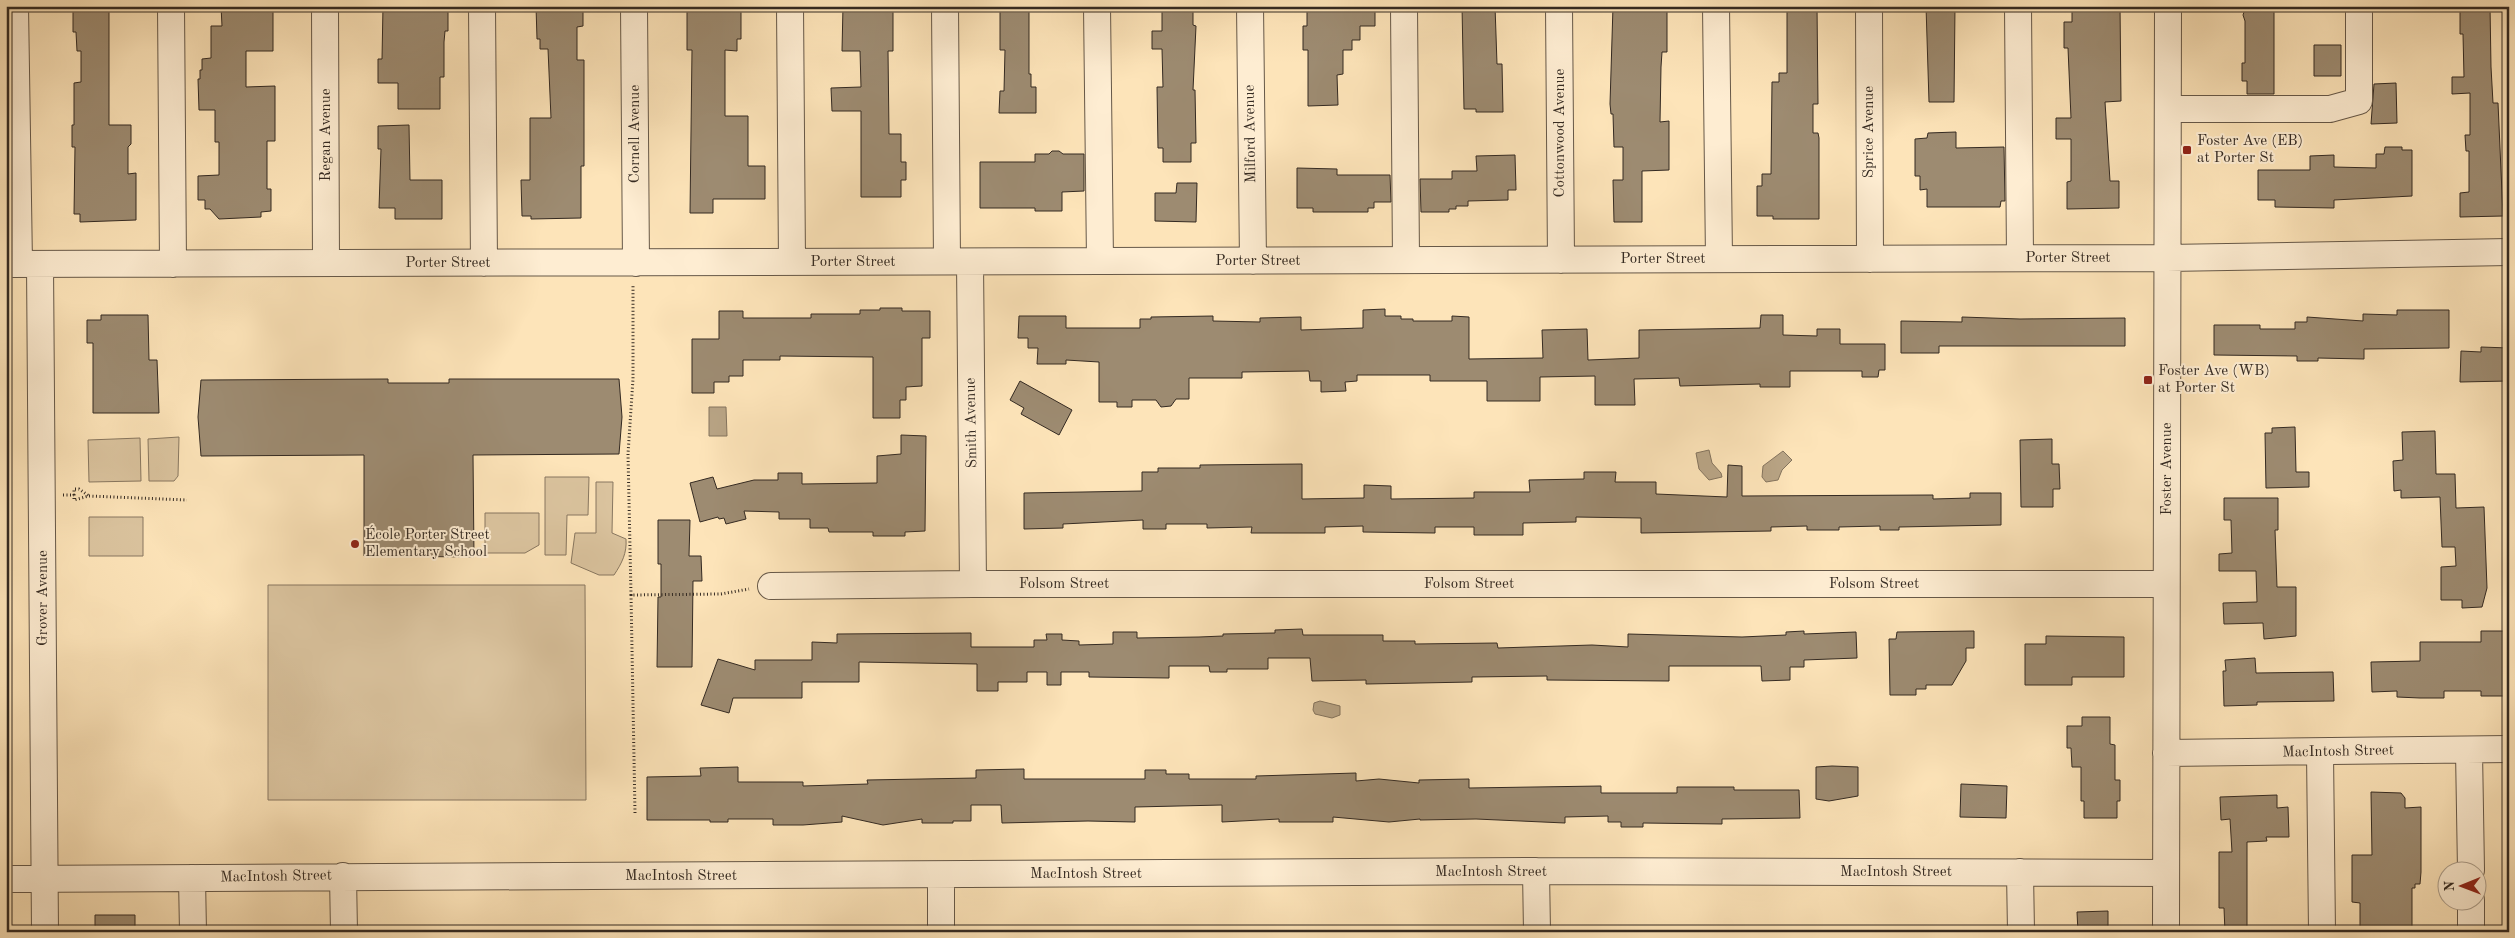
<svg xmlns="http://www.w3.org/2000/svg" width="2515" height="938" viewBox="0 0 2515 938" font-family="'Old Standard TT',serif">
	<style>
		.green { fill: #dbc49f; stroke: #887760 }
		.water { fill: #b9a586; stroke: #84745e }
		.building { fill: #9d8b71; stroke: #342a22 }
		.lines { fill: none; stroke-linecap: round; stroke-linejoin: round }
		.minor-casing { stroke: #665848; stroke-width: 28 }
		.path { stroke: #342a22; stroke-width: 3; stroke-dasharray: 1 2.5; stroke-linecap: butt }
		.minor { stroke: #feedd2; stroke-width: 26 }
		.poi-dot { fill: #8f2418; stroke: #feedd2; stroke-width: 2 }
		.labels { text-anchor: middle; dominant-baseline: central; stroke-width: 4; stroke-linejoin: round; paint-order: stroke }
		.street-label { font-size: 15px; fill: #342a22; stroke: #feedd2 }
		.poi-label { font-size: 15px; fill: #342a22; stroke: #feedd2; text-anchor: start }
	</style>
	<rect width="100%" height="100%" fill="#fde4b9"/>
	<filter id="stains"><feTurbulence type="fractalNoise" baseFrequency=".004" numOctaves="4"/><feColorMatrix values="0 0 0 0 .2 0 0 0 0 .09 0 0 0 0 .02 0 0 0 .5 -.17"/></filter>
	<radialGradient id="worn" r=".72"><stop offset=".6" stop-color="#630" stop-opacity="0"/><stop offset="1" stop-color="#630" stop-opacity=".3"/></radialGradient>
	<path class="green" d="M 179,437 L 178,476 L 174,481 L 149,481 L 148,439 Z
		M 140,438 L 141,481 L 89,482 L 88,440 Z
		M 545,477 L 589,477 L 588,515 L 567,515 L 566,555 L 545,555 Z
		M 596,482 L 613,482 L 612,533 L 626,539 C 627,553 622,563 614,575 L 599,575 L 571,563 L 575,533 L 596,533 Z
		M 485,513 L 539,513 L 539,545 L 525,553 L 485,553 Z
		M 89,517 L 143,517 L 143,556 L 89,556 Z
		M 268,585 L 585,585 L 586,800 L 268,800 Z"/>
	<path class="water" d="M 709,407 L 726,407 L 727,436 L 709,436 Z
		M 1709,450 L 1712,463 L 1721,473 L 1722,477 L 1709,480 L 1699,469 L 1696,453 Z
		M 1783,451 L 1792,460 L 1782,470 L 1778,480 L 1766,482 L 1762,477 L 1763,466 Z
		M 1320,701 L 1340,706 L 1340,715 L 1332,718 L 1315,714 L 1313,710 L 1314,703 Z"/>
	<path class="building" d="M 76,6 L 106,6 L 107,10 L 109,10 L 109,125 L 131,125 L 131,144 L 128,147 L 128,174 L 136,173 L 136,220 L 80,222 L 80,214 L 74,214 L 75,147 L 72,147 L 72,125 L 74,125 L 74,83 L 81,82 L 81,51 L 77,51 L 76,32 L 73,32 L 73,10 L 76,10 Z
		M 221,6 L 273,6 L 273,51 L 246,51 L 246,87 L 275,86 L 275,141 L 267,141 L 267,189 L 271,189 L 271,211 L 261,212 L 261,217 L 219,219 L 210,209 L 205,209 L 205,200 L 198,200 L 198,176 L 219,175 L 219,142 L 215,142 L 215,110 L 199,110 L 198,79 L 200,79 L 200,70 L 202,70 L 202,59 L 211,58 L 211,26 L 222,26 Z
		M 383,6 L 448,6 L 448,31 L 445,31 L 444,42 L 444,77 L 440,77 L 440,109 L 398,109 L 398,83 L 378,83 L 378,59 L 382,59 Z
		M 536,6 L 583,6 L 583,26 L 577,27 L 577,60 L 584,60 L 584,166 L 581,166 L 581,218 L 531,219 L 531,216 L 522,216 L 521,180 L 530,180 L 530,118 L 551,118 L 548,49 L 540,49 L 540,39 L 537,39 Z
		M 693,6 L 741,6 L 741,39 L 737,39 L 737,51 L 725,50 L 725,116 L 748,116 L 748,166 L 765,166 L 765,199 L 713,199 L 713,213 L 690,213 L 692,50 L 687,50 L 687,9 L 693,9 Z
		M 843,6 L 893,6 L 893,51 L 888,51 L 889,134 L 901,134 L 901,162 L 906,162 L 906,180 L 901,180 L 901,197 L 861,197 L 861,111 L 832,111 L 831,88 L 861,87 L 860,51 L 842,51 Z
		M 1000,6 L 1029,6 L 1029,74 L 1031,74 L 1031,87 L 1036,87 L 1036,113 L 999,113 L 1000,91 L 1004,91 L 1005,50 L 1000,50 Z
		M 1162,6 L 1193,6 L 1193,25 L 1196,26 L 1193,90 L 1195,90 L 1196,143 L 1191,143 L 1191,162 L 1163,162 L 1163,148 L 1158,148 L 1157,87 L 1163,87 L 1162,49 L 1152,49 L 1152,31 L 1162,31 Z
		M 1307,6 L 1375,6 L 1375,26 L 1360,26 L 1360,40 L 1352,40 L 1352,50 L 1343,50 L 1343,74 L 1337,75 L 1338,105 L 1308,106 L 1308,50 L 1303,50 L 1303,26 L 1307,26 Z
		M 1462,6 L 1495,6 L 1497,64 L 1502,64 L 1503,112 L 1476,112 L 1476,109 L 1464,109 Z
		M 1613,6 L 1667,6 L 1667,52 L 1662,52 L 1661,67 L 1660,122 L 1669,121 L 1669,170 L 1642,171 L 1642,222 L 1614,222 L 1613,180 L 1623,180 L 1623,147 L 1614,147 L 1613,114 L 1611,114 L 1610,104 Z
		M 1787,6 L 1817,6 L 1818,104 L 1813,104 L 1813,133 L 1818,133 L 1819,138 L 1819,219 L 1773,219 L 1773,216 L 1757,216 L 1757,186 L 1762,186 L 1762,174 L 1771,174 L 1772,82 L 1779,82 L 1779,73 L 1787,73 Z
		M 1926,6 L 1955,6 L 1954,102 L 1929,102 Z
		M 2080,6 L 2120,6 L 2121,101 L 2105,102 L 2110,181 L 2119,181 L 2119,208 L 2067,209 L 2067,182 L 2071,181 L 2071,139 L 2056,139 L 2056,118 L 2071,118 L 2068,48 L 2064,48 L 2064,22 L 2072,22 L 2072,9 L 2080,8 Z
		M 2246,6 L 2274,6 L 2274,94 L 2247,94 L 2247,81 L 2242,81 L 2242,63 L 2245,63 L 2245,21 L 2243,15 Z
		M 2460,6 L 2490,6 L 2491,67 L 2493,103 L 2498,103 L 2503,216 L 2460,217 L 2460,193 L 2469,192 L 2469,151 L 2466,151 L 2465,135 L 2470,135 L 2470,93 L 2452,94 L 2452,77 L 2464,77 L 2463,34 L 2460,34 Z
		M 2314,45 L 2341,45 L 2341,76 L 2314,76 Z
		M 2396,83 L 2397,123 L 2371,124 L 2374,84 Z
		M 409,125 L 410,180 L 442,180 L 442,219 L 395,219 L 395,208 L 379,208 L 381,149 L 378,149 L 378,126 Z
		M 1956,132 L 1956,148 L 2004,147 L 2005,201 L 2001,201 L 2000,207 L 1927,207 L 1927,189 L 1920,190 L 1920,176 L 1915,176 L 1915,139 L 1927,138 L 1928,133 Z
		M 2385,147 L 2402,147 L 2402,150 L 2412,150 L 2412,196 L 2334,200 L 2334,208 L 2275,207 L 2275,200 L 2258,200 L 2258,170 L 2310,170 L 2310,156 L 2334,155 L 2334,167 L 2376,168 L 2376,154 L 2384,154 Z
		M 1052,151 L 1059,151 L 1063,154 L 1084,154 L 1084,191 L 1062,192 L 1062,211 L 1035,211 L 1035,208 L 980,208 L 980,162 L 1035,162 L 1035,154 L 1049,154 Z
		M 1515,155 L 1516,190 L 1508,190 L 1508,200 L 1468,201 L 1468,206 L 1456,206 L 1456,209 L 1449,209 L 1449,212 L 1421,212 L 1420,179 L 1452,179 L 1452,171 L 1477,171 L 1476,156 Z
		M 1297,168 L 1337,169 L 1337,175 L 1390,175 L 1391,202 L 1374,202 L 1374,208 L 1368,208 L 1368,212 L 1313,212 L 1313,208 L 1297,208 Z
		M 1177,183 L 1197,183 L 1196,222 L 1155,221 L 1155,193 L 1176,193 Z
		M 880,308 L 902,308 L 902,311 L 930,311 L 930,338 L 922,338 L 922,386 L 906,387 L 906,400 L 900,400 L 900,418 L 873,418 L 873,357 L 780,356 L 780,360 L 743,360 L 743,376 L 729,376 L 729,382 L 714,382 L 714,393 L 692,393 L 692,339 L 719,339 L 719,311 L 743,311 L 743,318 L 811,318 L 811,314 L 860,314 L 860,310 L 880,310 Z
		M 1385,309 L 1385,316 L 1401,316 L 1401,319 L 1413,319 L 1413,321 L 1452,321 L 1452,316 L 1469,317 L 1469,359 L 1543,358 L 1542,330 L 1587,329 L 1588,360 L 1639,358 L 1639,330 L 1760,328 L 1761,315 L 1783,315 L 1783,335 L 1817,336 L 1817,329 L 1840,329 L 1840,344 L 1885,344 L 1885,370 L 1879,370 L 1878,377 L 1862,377 L 1862,371 L 1790,371 L 1790,387 L 1760,387 L 1760,384 L 1680,386 L 1679,378 L 1634,379 L 1635,405 L 1595,405 L 1595,376 L 1540,377 L 1540,401 L 1487,401 L 1487,381 L 1430,381 L 1430,375 L 1357,375 L 1357,381 L 1345,382 L 1346,391 L 1321,392 L 1321,381 L 1310,381 L 1309,371 L 1242,372 L 1242,378 L 1189,378 L 1189,399 L 1176,399 L 1171,406 L 1161,407 L 1156,400 L 1132,400 L 1132,407 L 1117,407 L 1117,402 L 1099,402 L 1099,362 L 1066,360 L 1066,364 L 1037,364 L 1038,348 L 1028,348 L 1028,338 L 1018,338 L 1019,316 L 1066,316 L 1066,328 L 1140,328 L 1140,319 L 1151,319 L 1151,317 L 1213,316 L 1213,321 L 1260,322 L 1260,318 L 1301,317 L 1301,330 L 1363,328 L 1363,310 Z
		M 2397,310 L 2449,310 L 2449,348 L 2364,349 L 2364,359 L 2318,358 L 2318,361 L 2297,361 L 2297,356 L 2214,355 L 2214,325 L 2260,325 L 2260,329 L 2295,329 L 2295,322 L 2307,322 L 2307,317 L 2363,321 L 2363,314 L 2397,315 Z
		M 101,315 L 148,315 L 149,360 L 157,360 L 159,413 L 93,413 L 93,343 L 87,343 L 87,320 L 101,320 Z
		M 1962,317 L 2020,319 L 2125,318 L 2125,346 L 1939,346 L 1939,353 L 1901,353 L 1901,321 L 1962,322 Z
		M 2481,347 L 2509,348 L 2509,381 L 2460,382 L 2461,351 L 2481,352 Z
		M 388,379 L 388,383 L 449,383 L 449,379 L 619,379 L 622,417 L 619,454 L 473,455 L 474,557 L 364,556 L 364,455 L 201,456 L 198,417 L 201,380 Z
		M 1020,381 L 1072,410 L 1059,435 L 1021,414 L 1024,408 L 1010,400 Z
		M 2295,427 L 2296,472 L 2309,472 L 2309,487 L 2266,488 L 2265,433 L 2272,433 L 2272,428 Z
		M 2435,431 L 2436,474 L 2455,474 L 2456,508 L 2484,507 L 2487,588 L 2482,607 L 2462,608 L 2462,600 L 2441,600 L 2441,567 L 2456,566 L 2455,547 L 2442,547 L 2440,497 L 2401,498 L 2401,490 L 2394,491 L 2393,461 L 2403,460 L 2402,432 Z
		M 901,435 L 926,436 L 925,531 L 905,532 L 905,536 L 873,536 L 873,532 L 829,532 L 828,528 L 810,528 L 810,519 L 779,519 L 779,512 L 744,511 L 746,519 L 726,524 L 724,518 L 719,519 L 718,517 L 700,522 L 690,483 L 713,477 L 717,489 L 754,480 L 778,480 L 778,473 L 802,473 L 802,484 L 877,483 L 877,456 L 901,454 Z
		M 2052,439 L 2052,464 L 2059,464 L 2060,489 L 2053,489 L 2053,507 L 2021,507 L 2020,440 Z
		M 1302,464 L 1302,499 L 1364,498 L 1364,485 L 1391,486 L 1391,499 L 1474,498 L 1474,492 L 1530,492 L 1529,480 L 1584,479 L 1584,472 L 1616,472 L 1615,482 L 1656,482 L 1656,494 L 1727,497 L 1728,465 L 1742,466 L 1742,496 L 1933,495 L 1933,499 L 1970,498 L 1970,493 L 2001,493 L 2001,525 L 1899,527 L 1899,530 L 1880,530 L 1880,526 L 1839,527 L 1839,530 L 1807,530 L 1807,526 L 1771,527 L 1771,531 L 1641,533 L 1641,518 L 1576,517 L 1576,522 L 1523,523 L 1523,535 L 1474,535 L 1474,527 L 1435,527 L 1435,533 L 1363,532 L 1363,526 L 1325,527 L 1325,533 L 1251,533 L 1252,527 L 1207,528 L 1207,524 L 1166,524 L 1166,529 L 1143,529 L 1143,520 L 1063,524 L 1063,528 L 1024,529 L 1024,493 L 1142,491 L 1142,472 L 1158,472 L 1158,468 L 1200,468 L 1200,465 Z
		M 2224,498 L 2278,498 L 2278,530 L 2275,530 L 2277,587 L 2296,587 L 2296,636 L 2264,639 L 2263,623 L 2224,624 L 2223,603 L 2257,602 L 2256,571 L 2219,571 L 2219,554 L 2232,553 L 2231,520 L 2224,520 Z
		M 658,520 L 690,520 L 689,556 L 701,556 L 702,581 L 693,581 L 692,667 L 657,667 L 658,597 L 661,597 L 661,564 L 658,564 Z
		M 1302,629 L 1303,635 L 1383,635 L 1383,641 L 1415,641 L 1415,644 L 1497,643 L 1498,648 L 1592,645 L 1628,647 L 1628,634 L 1742,637 L 1786,635 L 1786,632 L 1804,631 L 1804,634 L 1856,632 L 1857,658 L 1804,660 L 1804,667 L 1790,667 L 1790,680 L 1762,681 L 1761,666 L 1669,666 L 1669,681 L 1547,680 L 1547,676 L 1472,677 L 1472,682 L 1366,684 L 1366,680 L 1312,681 L 1310,658 L 1268,658 L 1268,669 L 1227,669 L 1227,672 L 1210,672 L 1209,666 L 1169,666 L 1169,678 L 1089,677 L 1089,672 L 1061,672 L 1061,685 L 1047,685 L 1047,672 L 1027,672 L 1027,682 L 998,682 L 998,691 L 977,691 L 977,664 L 859,662 L 859,682 L 802,682 L 802,698 L 733,698 L 729,713 L 701,705 L 718,659 L 755,670 L 755,660 L 812,660 L 812,642 L 837,643 L 837,634 L 971,633 L 971,647 L 1034,647 L 1034,640 L 1047,640 L 1046,634 L 1062,634 L 1062,640 L 1079,641 L 1079,645 L 1113,644 L 1113,632 L 1137,632 L 1137,638 L 1199,637 L 1223,636 L 1223,634 L 1275,633 L 1275,630 Z
		M 1974,631 L 1974,648 L 1966,648 L 1966,661 L 1952,685 L 1926,685 L 1926,689 L 1916,689 L 1916,695 L 1890,695 L 1889,639 L 1896,639 L 1897,632 Z
		M 2481,631 L 2509,631 L 2509,696 L 2481,696 L 2481,691 L 2444,691 L 2444,698 L 2420,698 L 2397,697 L 2397,691 L 2372,692 L 2371,662 L 2420,661 L 2420,642 L 2481,642 Z
		M 2046,636 L 2124,637 L 2124,677 L 2072,677 L 2072,685 L 2025,685 L 2025,644 L 2046,644 Z
		M 2255,658 L 2256,673 L 2333,672 L 2334,701 L 2257,702 L 2257,705 L 2224,706 L 2223,671 L 2226,671 L 2225,660 Z
		M 2082,717 L 2110,717 L 2110,744 L 2115,745 L 2115,780 L 2120,780 L 2120,801 L 2117,801 L 2117,818 L 2084,818 L 2084,801 L 2081,801 L 2081,767 L 2072,767 L 2071,748 L 2067,748 L 2067,726 L 2082,726 Z
		M 1832,766 L 1858,767 L 1858,796 L 1829,801 L 1816,799 L 1816,767 Z
		M 738,767 L 738,782 L 803,782 L 803,786 L 868,784 L 867,780 L 976,778 L 976,770 L 1024,769 L 1024,779 L 1145,779 L 1145,770 L 1166,770 L 1166,774 L 1189,774 L 1189,779 L 1256,779 L 1256,776 L 1356,773 L 1356,781 L 1379,779 L 1419,783 L 1419,780 L 1469,779 L 1469,788 L 1601,786 L 1601,793 L 1677,793 L 1677,787 L 1734,787 L 1734,790 L 1799,790 L 1800,818 L 1722,819 L 1722,824 L 1643,823 L 1643,827 L 1621,827 L 1621,822 L 1608,822 L 1608,816 L 1565,817 L 1565,823 L 1476,819 L 1420,820 L 1420,819 L 1389,822 L 1333,817 L 1333,822 L 1279,822 L 1279,819 L 1222,822 L 1222,805 L 1135,807 L 1135,822 L 1088,821 L 1002,823 L 1001,805 L 971,805 L 971,821 L 953,821 L 953,823 L 922,823 L 922,819 L 883,825 L 842,816 L 842,822 L 803,825 L 773,825 L 773,819 L 728,819 L 728,822 L 710,822 L 710,820 L 647,820 L 647,777 L 701,776 L 700,768 Z
		M 1961,784 L 2007,786 L 2006,818 L 1960,817 Z
		M 2371,792 L 2401,793 L 2405,798 L 2405,808 L 2421,807 L 2421,872 L 2420,884 L 2415,884 L 2415,888 L 2412,888 L 2412,932 L 2360,932 L 2360,903 L 2352,902 L 2352,855 L 2372,855 Z
		M 2277,795 L 2277,808 L 2288,807 L 2289,837 L 2266,837 L 2267,841 L 2247,842 L 2247,932 L 2225,932 L 2224,908 L 2219,908 L 2219,852 L 2232,852 L 2230,819 L 2221,820 L 2220,797 Z
		M 2108,911 L 2108,930 L 2106,932 L 2078,932 L 2077,912 Z
		M 95,915 L 135,915 L 135,932 L 95,932 Z"/>
	<g class="lines">
		<defs>
			<path id="minor" d="M 15,6 L 19,264
				M 171,6 L 173,264
				M 325,6 L 326,263
				M 482,6 L 484,263
				M 634,6 L 636,263
				M 790,6 L 792,262
				M 945,6 L 947,261
				M 1097,6 L 1100,261
				M 1250,6 L 1253,261
				M 1404,6 L 1406,260
				M 1559,6 L 1561,260
				M 1716,6 L 1719,259
				M 1869,6 L 1870,259
				M 2018,6 L 2020,258
				M 2168,109 L 2330,109 L 2359,101 L 2359,6
				M 970,262 L 973,584
				M 6,264 L 2167,258 L 2509,252
				M 40,264 L 45,932
				M 771,586 L 973,584 L 2166,584
				M 2469,751 L 2471,870
				M 2320,752 L 2322,932
				M 2166,753 L 2509,749
				M 1536,871 L 1537,932
				M 2020,872 L 2021,932
				M 941,875 L 941,932
				M 343,876 L 344,932
				M 192,878 L 193,932
				M 6,879 L 1536,871 L 2166,873
				M 2471,900 L 2471,932
				M 2166,932 L 2168,6"/>
		</defs>
		<use href="#minor" class="minor-casing"/>
		<path class="path" d="M 63,495 L 74,495 L 74,500 L 89,496 L 187,500
			M 74,495 L 74,489 L 79,489 L 89,496
			M 631,595 L 628,454 L 633,379 L 633,286
			M 635,813 L 631,595 L 721,594 L 749,589"/>
		<use href="#minor" class="minor"/>
	</g>
	<g class="poi-dot">
		<rect x="2182" y="145" width="10" height="10" rx="2.5"/>
		<rect x="2143" y="375" width="10" height="10" rx="2.5"/>
		<circle cx="355" cy="544" r="5"/>
	</g>
	<g class="labels">
		<g class="street-label">
			<text transform="translate(1869 132) rotate(-90)">Sprice Avenue</text>
			<text transform="translate(1560 133) rotate(-90)">Cottonwood Avenue</text>
			<text transform="translate(635 134) rotate(-90)">Cornell Avenue</text>
			<text transform="translate(1251 134) rotate(-91)">Milford Avenue</text>
			<text transform="translate(326 135) rotate(-90)">Regan Avenue</text>
			<text x="2068" y="258">Porter Street</text>
			<text x="1663" y="259">Porter Street</text>
			<text x="1258" y="261">Porter Street</text>
			<text x="853" y="262">Porter Street</text>
			<text x="448" y="263">Porter Street</text>
			<text transform="translate(972 423) rotate(-91)">Smith Avenue</text>
			<text transform="translate(2167 469) rotate(-90)">Foster Avenue</text>
			<text x="1064" y="584">Folsom Street</text>
			<text x="1469" y="584">Folsom Street</text>
			<text x="1874" y="584">Folsom Street</text>
			<text transform="translate(43 598) rotate(-90)">Grover Avenue</text>
			<text transform="translate(2338 752) rotate(-1)">MacIntosh Street</text>
			<text x="1491" y="872">MacIntosh Street</text>
			<text x="1896" y="872">MacIntosh Street</text>
			<text x="1086" y="874">MacIntosh Street</text>
			<text x="681" y="876">MacIntosh Street</text>
			<text transform="translate(276 877) rotate(-1)">MacIntosh Street</text>
		</g>
		<g class="poi-label">
			<text x="2197" y="141">Foster Ave (EB)<tspan x="2197" dy="17">at Porter St</tspan></text>
			<text x="2158" y="371">Foster Ave (WB)<tspan x="2158" dy="17">at Porter St</tspan></text>
			<text x="365" y="535">École Porter Street<tspan x="365" dy="17">Elementary School</tspan></text>
		</g>
	</g>
	<rect width="2515" height="938" fill="none" stroke="#fde4b9" stroke-width="25"/>
	<rect x="8" y="8" width="2500" height="923" fill="none" stroke="#342a22" stroke-width="2.5"/>
	<rect x="12" y="12" width="2490" height="913" fill="none" stroke="#342a22"/>
	<g transform="translate(2462 886) rotate(269)"><circle r="24" fill="#feedd2" stroke="#ad9f8c"/>
	<path d="M0-4L9 19L0 12L-9 19Z" fill="#8f2418"/>
	<text y="-8" font-size="14" font-weight="bold" text-anchor="middle" fill="#342a22">N</text>
	</g>
	<rect width="100%" height="100%" filter="url(#stains)"/>
	<rect width="100%" height="100%" fill="url(#worn)"/>
</svg>
